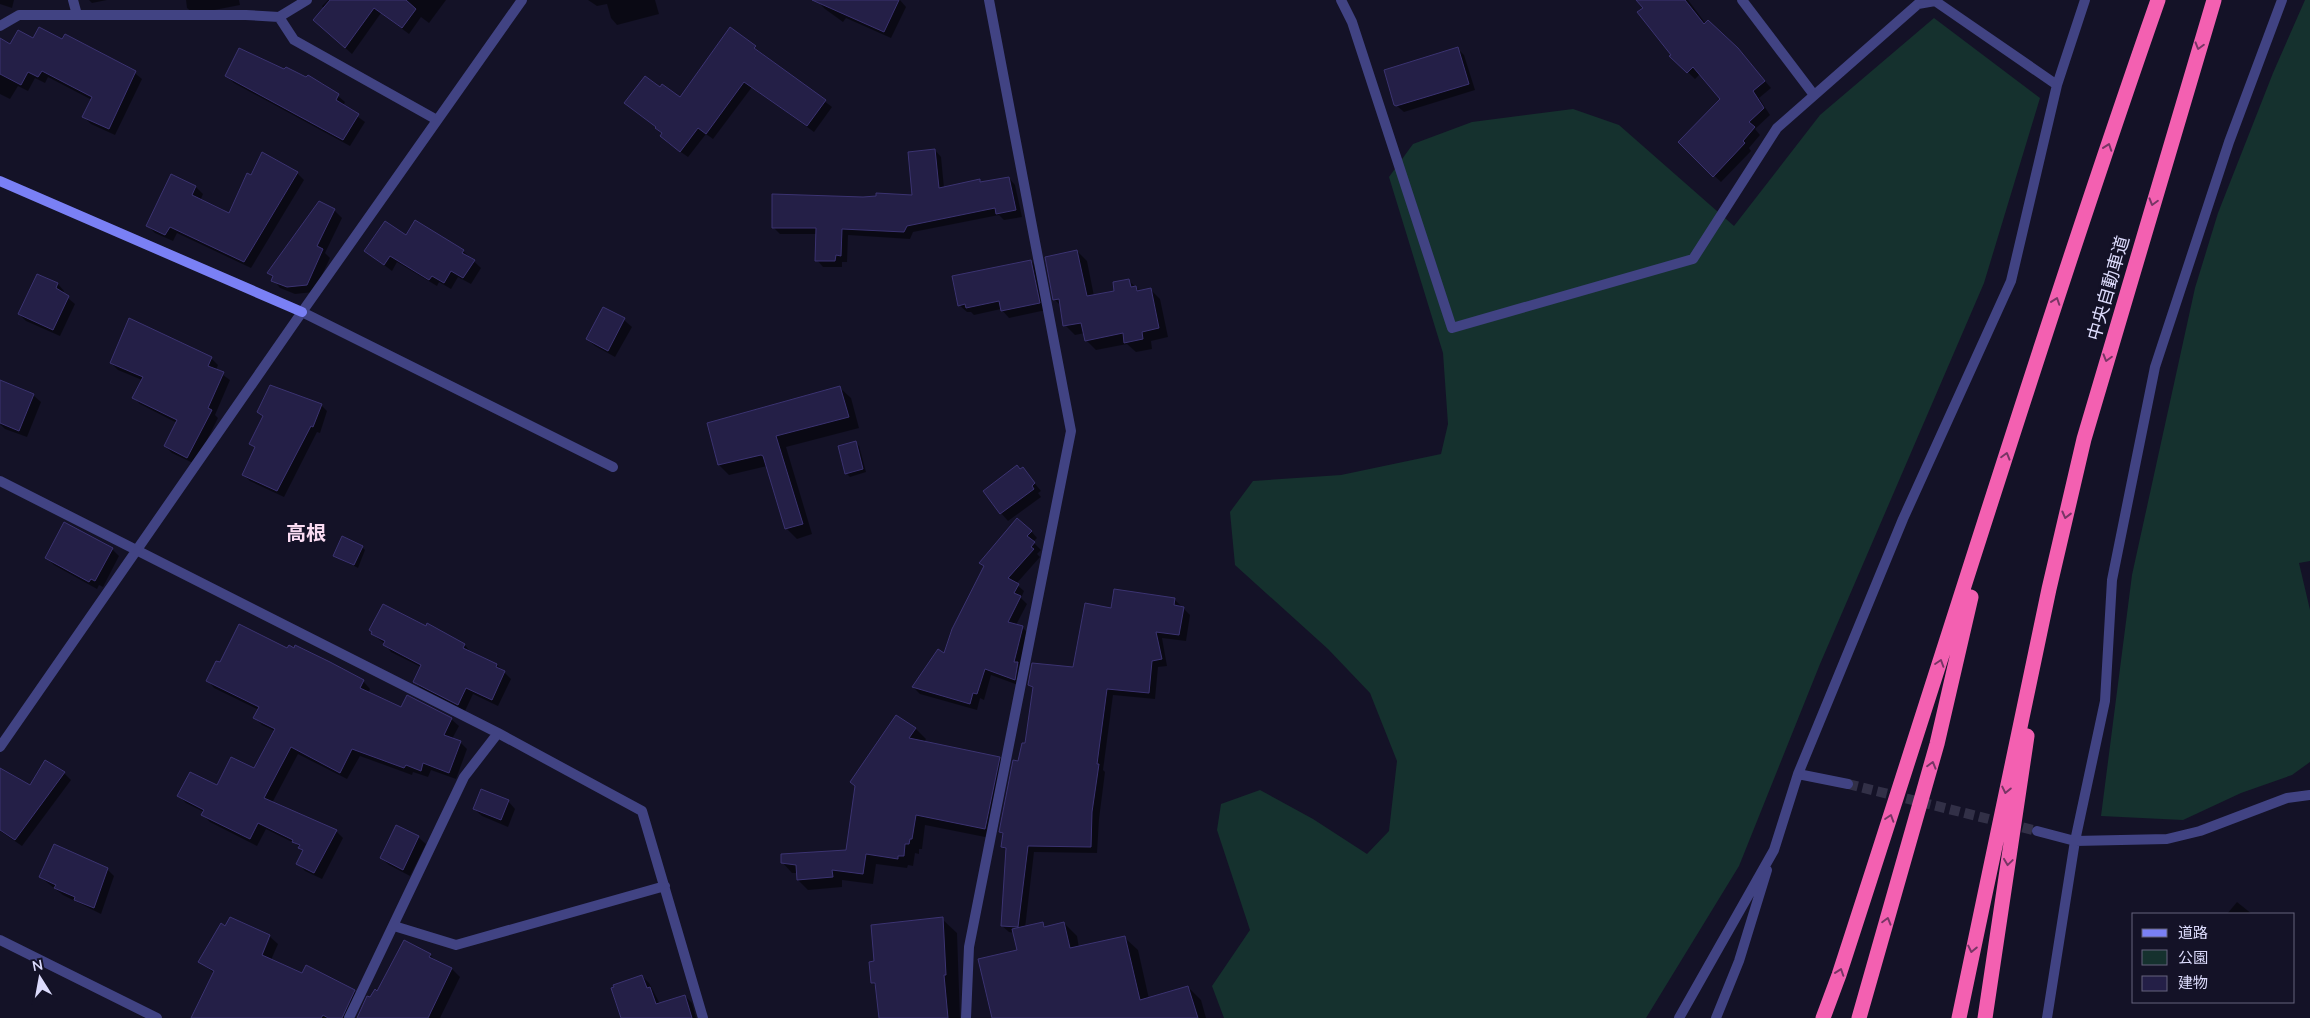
<svg xmlns="http://www.w3.org/2000/svg" width="2310" height="1018" viewBox="0 0 2310 1018" font-family="Mulish,'Noto Sans JP',sans-serif">
	<style>
		.green { fill: #15312e }
		.shadow { fill: #0007; fill-rule: evenodd }
		.building { fill: #241f47; stroke: #3b3371 }
		.lines { fill: none; stroke-linecap: round; stroke-linejoin: round }
		.street-tunnel { stroke: #323047; stroke-width: 10; stroke-dasharray: 10 5; stroke-linecap: butt }
		.street { stroke: #414383; stroke-width: 10 }
		.secondary { stroke: #7a80f5; stroke-width: 10 }
		.highway { stroke: #f360b1; stroke-width: 15 }
		.oneway { stroke: #783565 }
		.labels { text-anchor: middle; dominant-baseline: central; stroke-width: 5; stroke-linejoin: round; paint-order: stroke }
		.street-label { font-size: 18px; fill: #dcdbfc; stroke: #141227 }
		.quarter-label { font-size: 20px; font-weight: bold; fill: #fcddf3; stroke: #141227 }
	</style>
	<rect width="100%" height="100%" fill="#141227"/>
	<path class="green" d="M 2305,0 L 2310,0 L 2310,561 L 2299,563 L 2310,610 L 2310,762 L 2292,775 L 2241,793 L 2183,820 L 2101,816 L 2132,575 L 2195,288 L 2218,213 L 2273,73 Z
		M 1934,18 L 2040,98 L 1984,283 L 1820,664 L 1739,866 L 1646,1018 L 1224,1018 L 1212,986 L 1250,930 L 1217,830 L 1221,804 L 1260,790 L 1313,819 L 1367,854 L 1389,831 L 1397,761 L 1370,693 L 1328,649 L 1235,565 L 1230,512 L 1253,481 L 1341,475 L 1441,454 L 1448,424 L 1443,353 L 1389,177 L 1413,144 L 1472,122 L 1573,109 L 1619,125 L 1734,226 L 1820,115 Z"/>
	<path class="shadow" d="M 0,0 L 14,0 L 12,8 L 0,4 Z
		M 89,0 L 107,0 L 92,3 Z
		M 186,0 L 239,0 L 240,5 L 194,14 L 187,8 Z
		M 328,0 L 446,0 L 429,23 L 421,17 L 409,34 L 381,13 L 352,54 L 321,26 L 324,9 L 322,6 Z
		M 588,0 L 655,0 L 659,14 L 617,25 L 611,18 L 607,4 L 597,6 Z
		M 819,0 L 900,0 L 906,7 L 891,38 L 846,18 L 843,22 L 825,9 L 818,2 Z
		M 1646,0 L 1688,0 L 1706,24 L 1744,57 L 1771,88 L 1759,98 L 1770,115 L 1755,129 L 1760,135 L 1749,148 L 1751,151 L 1721,182 L 1679,142 L 1722,99 L 1700,74 L 1695,79 L 1671,56 L 1644,9 Z
		M 730,29 L 832,107 L 814,132 L 752,87 L 713,139 L 706,134 L 688,157 L 668,143 L 657,128 L 626,103 L 661,88 L 680,99 Z
		M 66,36 L 125,65 L 142,79 L 115,135 L 91,124 L 84,117 L 92,100 L 48,77 L 45,83 L 35,78 L 28,91 L 18,86 L 10,99 L 0,94 L 0,45 L 53,49 Z
		M 1458,49 L 1464,55 L 1475,90 L 1404,112 L 1397,106 L 1385,71 Z
		M 286,68 L 324,84 L 345,102 L 343,106 L 365,122 L 350,146 L 234,83 L 227,76 L 285,71 Z
		M 935,150 L 941,157 L 944,188 L 979,181 L 982,183 L 1009,178 L 1015,185 L 1022,217 L 1004,220 L 999,215 L 913,232 L 910,239 L 848,235 L 847,262 L 842,262 L 842,267 L 823,267 L 817,260 L 817,234 L 780,234 L 773,227 L 863,198 L 913,196 Z
		M 297,173 L 304,180 L 251,268 L 177,233 L 173,241 L 155,233 L 148,226 L 172,176 L 196,187 L 203,194 L 200,201 L 230,215 L 252,177 Z
		M 319,203 L 334,210 L 342,218 L 325,253 L 330,258 L 314,292 L 295,294 L 280,288 L 269,273 Z
		M 406,237 L 463,251 L 481,268 L 471,284 L 458,277 L 451,289 L 439,282 L 437,286 L 397,262 L 392,271 L 366,251 Z
		M 1077,251 L 1087,261 L 1094,296 L 1116,292 L 1128,280 L 1140,291 L 1150,289 L 1160,299 L 1168,337 L 1151,341 L 1152,349 L 1136,352 L 1127,344 L 1096,350 L 1086,340 L 1085,333 L 1075,335 L 1065,325 L 1061,306 L 1054,299 Z
		M 1031,261 L 1038,269 L 1046,310 L 1009,318 L 1001,309 L 974,315 L 971,312 L 967,312 L 959,305 Z
		M 37,276 L 58,284 L 64,291 L 63,294 L 75,304 L 60,336 L 26,321 L 19,314 Z
		M 624,320 L 632,327 L 615,357 L 595,346 L 587,339 Z
		M 211,358 L 218,365 L 216,370 L 230,380 L 215,415 L 218,418 L 195,464 L 172,453 L 165,446 L 177,423 L 140,404 L 133,397 L 142,380 L 118,370 L 111,363 Z
		M 0,382 L 33,395 L 41,402 L 27,437 L 5,429 L 0,424 Z
		M 840,388 L 851,398 L 859,428 L 786,447 L 812,534 L 797,539 L 786,528 L 767,466 L 729,475 L 719,465 L 708,424 Z
		M 321,405 L 327,411 L 320,433 L 317,432 L 284,497 L 250,481 L 243,474 L 256,449 L 251,444 L 264,418 L 258,412 Z
		M 855,442 L 859,446 L 866,472 L 850,477 L 846,473 Z
		M 1023,469 L 1041,491 L 1038,493 L 1041,497 L 1008,521 L 1001,513 Z
		M 1031,531 L 1037,538 L 1033,542 L 1041,550 L 1037,554 L 1040,557 L 1016,584 L 1024,591 L 1021,598 L 1027,604 L 1016,625 L 1022,627 L 1029,634 L 1021,686 L 991,675 L 984,700 L 980,698 L 977,710 L 920,694 L 913,687 L 945,655 L 985,567 Z
		M 362,547 L 365,550 L 358,568 L 334,555 Z
		M 112,549 L 119,556 L 103,587 L 99,585 L 97,589 L 54,565 L 47,558 Z
		M 1174,599 L 1190,615 L 1186,641 L 1162,638 L 1167,666 L 1158,667 L 1155,699 L 1113,695 L 1103,770 L 1105,772 L 1099,819 L 1097,853 L 1034,852 L 1025,928 L 1043,924 L 1046,927 L 1064,923 L 1077,936 L 1079,948 L 1125,938 L 1138,950 L 1149,999 L 1188,987 L 1201,1000 L 1206,1018 L 993,1018 L 1018,951 L 1014,933 L 1009,932 L 1002,926 L 1007,851 L 1002,847 L 1004,836 L 1000,832 L 1019,762 L 1026,745 L 1034,689 L 1029,685 L 1074,669 L 1112,610 Z
		M 428,625 L 465,645 L 471,653 L 497,665 L 511,679 L 498,706 L 473,694 L 465,711 L 421,688 L 414,682 L 421,667 L 391,652 L 385,644 L 372,634 L 426,628 Z
		M 287,650 L 363,681 L 370,689 L 368,693 L 402,709 L 451,719 L 459,726 L 452,739 L 460,742 L 467,749 L 456,779 L 431,770 L 428,777 L 413,772 L 412,775 L 360,756 L 347,779 L 298,754 L 272,803 L 336,831 L 343,838 L 322,879 L 305,871 L 298,863 L 304,851 L 296,844 L 266,829 L 257,846 L 210,822 L 203,815 L 204,812 L 186,803 L 179,796 L 218,786 L 255,770 L 275,731 L 262,725 L 255,718 L 259,710 L 214,688 L 207,680 L 220,664 Z
		M 897,716 L 916,729 L 926,739 L 924,742 L 999,758 L 1009,768 L 995,839 L 925,825 L 922,849 L 919,849 L 919,854 L 915,853 L 913,866 L 908,865 L 907,868 L 876,864 L 873,884 L 842,880 L 842,887 L 808,890 L 798,880 L 797,873 L 792,873 L 782,862 L 847,851 Z
		M 64,773 L 71,780 L 22,846 L 0,831 L 0,797 Z
		M 508,801 L 515,809 L 508,827 L 482,816 L 474,809 Z
		M 418,837 L 426,844 L 410,876 L 389,865 L 381,858 Z
		M 107,869 L 114,876 L 101,914 L 63,895 L 40,877 Z
		M 2237,902 L 2252,914 L 2227,914 Z
		M 942,919 L 957,933 L 960,1018 L 880,1018 L 877,987 L 872,983 L 876,963 Z
		M 225,927 L 269,936 L 278,944 L 271,960 L 302,975 L 354,991 L 363,999 L 354,1018 L 211,1018 L 214,973 L 200,962 ZM 267,938 L 270,938 L 260,961 Z
		M 430,955 L 437,962 L 452,969 L 460,977 L 440,1018 L 358,1018 L 378,992 Z
		M 642,976 L 649,983 L 660,1004 L 685,996 L 692,1003 L 696,1018 L 621,1018 Z"/>
	<path class="building" d="M 330,0 L 406,0 L 416,9 L 402,28 L 374,8 L 345,48 L 313,20 Z
		M 812,0 L 899,0 L 884,32 Z
		M 1636,0 L 1685,0 L 1704,24 L 1708,20 L 1738,48 L 1765,81 L 1753,91 L 1764,108 L 1749,122 L 1755,127 L 1743,141 L 1745,143 L 1713,177 L 1678,142 L 1720,99 L 1693,67 L 1687,73 L 1669,56 L 1671,55 L 1637,12 L 1643,8 Z
		M 39,27 L 62,39 L 65,34 L 136,71 L 109,129 L 82,117 L 92,97 L 42,71 L 38,77 L 28,72 L 21,85 L 0,74 L 0,38 L 10,44 L 18,30 L 33,38 Z
		M 730,27 L 756,46 L 754,48 L 826,100 L 807,126 L 744,82 L 706,134 L 698,128 L 680,152 L 660,136 L 662,133 L 655,128 L 656,127 L 624,103 L 645,76 L 660,87 L 662,84 L 680,97 Z
		M 1458,47 L 1469,84 L 1396,106 L 1394,105 L 1384,70 Z
		M 239,48 L 284,69 L 286,67 L 306,77 L 308,75 L 339,94 L 336,100 L 359,114 L 343,140 L 225,76 Z
		M 935,149 L 939,188 L 980,179 L 980,182 L 1009,177 L 1016,210 L 996,214 L 995,208 L 907,226 L 904,232 L 842,229 L 841,256 L 836,255 L 835,261 L 815,261 L 816,228 L 772,228 L 772,194 L 863,197 L 876,196 L 876,193 L 912,195 L 908,152 Z
		M 262,152 L 298,172 L 244,262 L 170,227 L 165,235 L 146,226 L 171,174 L 196,186 L 192,195 L 229,213 L 247,173 L 251,175 Z
		M 319,201 L 335,209 L 317,246 L 323,249 L 307,285 L 287,287 L 271,281 L 273,276 L 267,273 Z
		M 415,220 L 464,250 L 462,253 L 475,260 L 463,278 L 451,271 L 444,283 L 432,276 L 429,280 L 390,256 L 384,265 L 364,251 L 385,221 L 406,235 Z
		M 1077,250 L 1087,296 L 1114,291 L 1113,282 L 1129,279 L 1131,287 L 1136,286 L 1137,291 L 1151,288 L 1159,328 L 1142,332 L 1143,339 L 1124,343 L 1123,333 L 1085,341 L 1081,323 L 1063,326 L 1059,299 L 1053,300 L 1045,257 Z
		M 1031,260 L 1040,303 L 1001,311 L 999,301 L 966,308 L 965,304 L 958,306 L 952,276 Z
		M 37,274 L 58,283 L 56,288 L 69,296 L 53,330 L 18,314 Z
		M 603,307 L 625,318 L 608,351 L 586,339 Z
		M 129,318 L 212,357 L 208,366 L 224,372 L 208,408 L 212,410 L 187,458 L 164,446 L 177,420 L 132,398 L 143,377 L 110,363 Z
		M 0,380 L 34,394 L 19,431 L 0,423 Z
		M 270,385 L 322,404 L 313,427 L 311,426 L 277,491 L 242,475 L 255,447 L 249,444 L 263,416 L 257,412 Z
		M 840,386 L 849,417 L 776,436 L 803,524 L 785,529 L 763,456 L 761,455 L 718,465 L 707,423 Z
		M 856,441 L 863,469 L 845,474 L 838,446 Z
		M 1017,465 L 1020,469 L 1023,467 L 1035,483 L 1032,486 L 1034,489 L 1000,514 L 983,491 Z
		M 1017,518 L 1032,531 L 1027,536 L 1035,542 L 1031,547 L 1034,549 L 1008,578 L 1019,584 L 1014,593 L 1021,596 L 1008,622 L 1023,626 L 1014,662 L 1018,662 L 1015,680 L 985,669 L 977,694 L 973,693 L 970,704 L 912,687 L 938,649 L 944,653 L 952,629 L 984,566 L 979,563 Z
		M 64,522 L 113,548 L 95,581 L 91,579 L 89,582 L 45,558 Z
		M 342,536 L 363,546 L 354,565 L 333,556 Z
		M 1114,589 L 1175,598 L 1174,605 L 1184,607 L 1179,635 L 1156,632 L 1162,659 L 1152,661 L 1149,693 L 1107,689 L 1097,764 L 1099,764 L 1092,812 L 1091,847 L 1028,846 L 1018,927 L 1001,926 L 1006,848 L 1001,847 L 1003,833 L 999,832 L 1013,760 L 1018,761 L 1022,743 L 1025,743 L 1033,687 L 1028,685 L 1032,663 L 1073,667 L 1085,603 L 1111,608 Z
		M 383,604 L 426,626 L 427,623 L 465,644 L 463,648 L 497,664 L 496,667 L 505,671 L 492,700 L 466,688 L 458,705 L 413,682 L 421,665 L 383,645 L 385,641 L 371,634 L 372,632 L 369,630 Z
		M 239,624 L 287,648 L 289,645 L 294,648 L 295,645 L 330,662 L 364,680 L 360,688 L 401,707 L 407,695 L 452,718 L 444,735 L 461,741 L 449,773 L 423,763 L 421,771 L 406,765 L 404,768 L 352,749 L 340,773 L 291,747 L 264,798 L 337,830 L 314,873 L 296,864 L 303,850 L 298,848 L 300,845 L 292,842 L 293,840 L 258,823 L 250,839 L 201,815 L 204,810 L 177,796 L 190,772 L 217,785 L 231,757 L 254,768 L 275,729 L 253,718 L 259,707 L 206,681 L 216,661 L 220,662 Z
		M 896,715 L 916,728 L 909,738 L 1000,757 L 985,829 L 916,815 L 912,839 L 910,839 L 909,844 L 905,844 L 904,856 L 898,856 L 898,859 L 866,854 L 863,874 L 832,870 L 833,877 L 797,880 L 796,865 L 781,863 L 781,854 L 846,850 L 855,786 L 850,782 Z
		M 45,760 L 65,772 L 15,840 L 0,830 L 0,768 L 30,785 Z
		M 481,789 L 509,800 L 501,820 L 473,809 Z
		M 396,825 L 419,836 L 403,870 L 380,858 Z
		M 54,844 L 108,868 L 94,908 L 74,900 L 75,897 L 54,888 L 56,885 L 39,877 Z
		M 230,917 L 270,935 L 262,955 L 302,973 L 306,965 L 355,990 L 342,1018 L 328,1018 L 323,1015 L 321,1018 L 191,1018 L 214,971 L 198,962 L 221,923 L 225,926 Z
		M 943,917 L 946,975 L 944,975 L 948,1018 L 879,1018 L 875,983 L 871,983 L 869,962 L 874,961 L 871,925 Z
		M 1043,922 L 1044,927 L 1064,922 L 1070,948 L 1125,936 L 1140,1000 L 1188,986 L 1198,1018 L 992,1018 L 978,959 L 1017,950 L 1012,929 Z
		M 404,940 L 431,954 L 429,957 L 452,968 L 428,1018 L 357,1018 L 367,996 L 370,997 L 375,989 L 377,991 Z
		M 642,975 L 647,988 L 650,987 L 656,1004 L 685,995 L 692,1018 L 621,1018 L 611,988 L 614,987 L 613,985 Z"/>
	<g class="lines">
		<path class="street-tunnel" d="M 1848,784 L 2037,831"/>
		<path class="street" d="M 73,0 L 77,15
			M 1341,0 L 1352,22 L 1452,328 L 1693,259 L 1777,128 L 1918,4 L 1935,1 L 2057,85
			M 1742,0 L 1814,95
			M 279,17 L 294,40 L 437,120
			M 0,26 L 19,15 L 246,15 L 279,17 L 307,0
			M 302,312 L 613,467
			M 0,481 L 498,733 L 642,811 L 703,1018
			M 0,747 L 302,312 L 522,0
			M 1798,774 L 1848,784
			M 2037,831 L 2075,841 L 2167,839 L 2200,831 L 2287,798 L 2310,795
			M 394,926 L 456,945 L 665,886
			M 0,940 L 157,1018
			M 349,1018 L 464,777 L 498,733
			M 966,1018 L 969,947 L 1071,431 L 989,0
			M 1679,1018 L 1774,850 L 1798,774 L 1903,519 L 2011,281 L 2057,85 L 2085,0
			M 1716,1018 L 1739,961 L 1767,870
			M 2047,1018 L 2075,841 L 2105,701 L 2112,580 L 2155,367 L 2229,142 L 2282,0"/>
		<path class="secondary" d="M 0,181 L 302,312"/>
		<path class="highway" d="M 1823,1018 L 1839,975 C 1945,650 2045,323 2158,0
			M 1859,1018 L 1937,744 L 1971,597
			M 1959,1018 L 2049,589 L 2084,439 L 2214,0
			M 1985,1018 L 2027,736"/>
	</g>
	<defs><path id="oneway-chevron" d="M-2-3.5L2.5 0L-2 3.5" fill="none" stroke-width="1.6" stroke-linecap="round" stroke-linejoin="round" transform="scale(1.25)"/></defs>
	<g class="oneway">
		<use href="#oneway-chevron" transform="translate(2199 46) rotate(106)"/>
		<use href="#oneway-chevron" transform="translate(2108 147) rotate(-71)"/>
		<use href="#oneway-chevron" transform="translate(2153 202) rotate(106)"/>
		<use href="#oneway-chevron" transform="translate(2056 301) rotate(-71)"/>
		<use href="#oneway-chevron" transform="translate(2107 358) rotate(106)"/>
		<use href="#oneway-chevron" transform="translate(2006 456) rotate(-74)"/>
		<use href="#oneway-chevron" transform="translate(2066 515) rotate(104)"/>
		<use href="#oneway-chevron" transform="translate(1940 663) rotate(-72)"/>
		<use href="#oneway-chevron" transform="translate(1932 765) rotate(-74)"/>
		<use href="#oneway-chevron" transform="translate(2006 790) rotate(102)"/>
		<use href="#oneway-chevron" transform="translate(1890 818) rotate(-72)"/>
		<use href="#oneway-chevron" transform="translate(2008 862) rotate(98)"/>
		<use href="#oneway-chevron" transform="translate(1887 921) rotate(-74)"/>
		<use href="#oneway-chevron" transform="translate(1972 949) rotate(102)"/>
		<use href="#oneway-chevron" transform="translate(1840 972) rotate(-71)"/>
	</g>
	<g class="labels">
		<g class="street-label">
			<text transform="translate(2108 288) rotate(-74)">中央自動車道</text>
		</g>
		<g class="quarter-label">
			<text x="306" y="532">高根</text>
		</g>
	</g>
	<rect x="2132" y="913" width="162" height="90" fill="#141227" stroke="#64627c"/>
	<rect x="2142" y="929" width="25" height="8" fill="#7a80f5" stroke="#64627c"/>
	<text x="2178" y="938" font-size="15" fill="#dcdbfc">道路</text>
	<rect x="2142" y="950" width="25" height="15" fill="#15312e" stroke="#64627c"/>
	<text x="2178" y="963" font-size="15" fill="#dcdbfc">公園</text>
	<rect x="2142" y="976" width="25" height="15" fill="#241f47" stroke="#64627c"/>
	<text x="2178" y="988" font-size="15" fill="#dcdbfc">建物</text>
	<g transform="translate(40 978) rotate(349)" stroke="#141227" stroke-width="4" paint-order="stroke">
	<path d="M0-4L9 19L0 12L-9 19Z" fill="#dcdbfc"/>
	<text y="-8" font-size="14" font-weight="bold" text-anchor="middle" fill="#dcdbfc">N</text>
	</g>
</svg>
